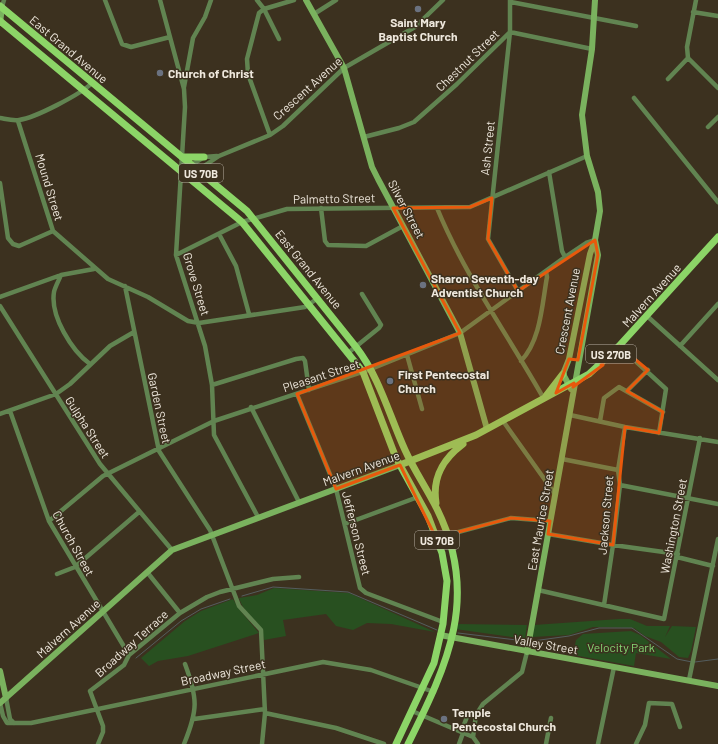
<svg xmlns="http://www.w3.org/2000/svg" width="718" height="744" viewBox="0 0 718 744" font-family="Barlow,sans-serif">
	<style>
		.green { fill: #285020 }
		.lines { fill: none; stroke-linecap: round; stroke-linejoin: round }
		.stream { stroke: #545d5e; stroke-width: 1 }
		.street { stroke: #618451; stroke-width: 4.5 }
		.secondary { stroke: #7ab25e; stroke-width: 6 }
		.primary { stroke: #8cd567; stroke-width: 7 }
		.marked { fill: #e8590c; fill-opacity: 0.2; stroke: #e8590c; stroke-width: 3; stroke-linejoin: round }
		.worship-dot { fill: #6b7280; stroke: #3c311f; stroke-width: 1.5 }
		.labels { text-anchor: middle; dominant-baseline: central; stroke-width: 3; stroke-linejoin: round; paint-order: stroke }
		.shield { fill: #3c311f; stroke: #b9b1a4; stroke-width: 1 }
		.shield-label { font-size: 11px; font-weight: bold; fill: #efe8dd }
		.poi-label { font-size: 12px; font-weight: bold; fill: #efe8dd; stroke: #3c311f; text-anchor: start }
		.street-label { font-size: 12px; fill: #efe8dd; stroke: #3c311f }
		.park-label { font-size: 12px; fill: #84da75; stroke: #3c311f }
	</style>
	<rect width="100%" height="100%" fill="#3c311f"/>
	<path class="green" d="M 274,588 L 349,593 L 435,632 L 391,624 L 367,623 L 353,630 L 336,626 L 326,614 L 283,620 L 286,636 L 264,640 C 261,619 245,617 239,598 L 257,595 Z
		M 233,599 L 239,609 L 259,633 L 188,656 L 158,661 L 149,666 L 141,658 L 185,621 L 201,611 Z
		M 619,619 L 630,619 L 647,626 L 670,626 L 665,637 L 672,626 L 696,627 L 691,651 L 688,658 L 679,657 L 661,642 L 645,636 L 634,628 L 593,627 L 569,635 L 532,637 L 534,625 Z
		M 456,624 L 527,625 L 525,639 L 455,629 Z
		M 631,631 L 640,635 L 671,659 L 636,653 L 634,666 L 573,655 L 576,640 L 583,634 Z"/>
	<g class="lines">
		<path class="stream" d="M 242,596 L 273,587 L 348,592 L 437,630
			M 458,633 L 525,641
			M 533,641 L 569,636 L 599,628 L 632,628 L 677,659 L 692,662
			M 136,658 L 181,621 L 201,609 L 230,599
			M 695,662 L 718,659"/>
		<path class="street" d="M 105,0 L 122,44 L 131,47 L 170,37
			M 160,0 L 184,89 L 185,107 L 176,255 L 205,346 L 212,385 L 214,435 L 258,517
			M 257,0 L 264,9 L 279,39
			M 510,0 L 510,32 L 488,239 L 518,291
			M 511,2 L 636,26
			M 2,7 L 4,0
			M 693,12 L 718,16
			M 314,14 L 336,0
			M 688,58 L 718,88
			M 668,79 L 688,58 L 687,47 L 696,0
			M 184,87 L 193,38 L 205,17 L 211,0
			M 634,98 L 718,202
			M 0,118 C 6,119 13,121 19,120 C 35,118 81,94 92,83
			M 18,121 L 53,231 L 108,279 L 148,297 L 188,321 L 199,323 L 305,307 L 318,298
			M 708,127 L 718,117
			M 270,135 L 248,74 L 247,59 L 259,13 L 264,9 L 294,0
			M 364,137 L 399,128 L 414,122 L 457,84 L 510,32 L 592,49
			M 182,171 L 204,157 L 217,156
			M 549,172 L 562,251 L 565,257
			M 190,178 L 198,170 L 219,156 L 270,135 L 283,126 L 344,68 L 415,27 L 443,0
			M 0,183 L 8,238 L 13,244 L 19,246 L 53,231
			M 321,208 L 325,241 L 328,245 L 366,246 L 403,226
			M 437,208 C 465,276 508,335 544,399
			M 219,234 L 236,266 L 249,314
			M 176,255 L 242,222 L 287,209 L 470,207 L 587,156
			M 61,275 C 59,280 55,287 54,292 C 50,316 72,351 90,364
			M 125,286 L 159,451 L 210,530 L 239,606 L 261,630 L 265,713 L 262,744
			M 0,297 L 61,275 L 94,269
			M 0,306 L 100,464 L 172,550
			M 647,316 L 718,380
			M 619,346 L 666,389 L 659,433
			M 680,346 L 718,304
			M 348,353 L 379,328 L 381,325 L 362,294
			M 407,355 L 422,409
			M 521,361 C 541,340 542,304 547,277 L 546,271
			M 212,385 L 296,359 L 303,358 L 305,361 L 309,390
			M 627,391 L 648,370
			M 297,394 L 336,489 L 360,588 L 366,593 L 443,622
			M 251,407 L 299,502
			M 10,411 L 49,521 L 129,655
			M 0,414 L 56,394 L 70,384 L 110,346 L 134,332
			M 570,415 L 625,427 L 718,442
			M 503,421 L 555,494
			M 600,421 L 604,398 L 619,387 L 663,412
			M 562,459 L 618,470
			M 620,485 L 718,504
			M 49,521 L 103,476 L 214,421 L 371,369 L 460,333 L 565,257 L 586,243 L 595,240
			M 345,524 L 418,497
			M 548,534 L 613,545 L 678,554
			M 436,538 L 511,518 L 550,521
			M 677,557 L 713,566
			M 147,572 L 180,613
			M 57,574 L 75,567 L 139,512
			M 538,590 L 664,619 L 700,438
			M 604,605 L 613,545 L 620,485 L 618,470 L 625,427
			M 689,680 L 718,539
			M 6,698 L 10,719 L 14,723
			M 0,703 L 3,716 L 7,723 L 31,723 L 323,662 L 371,670 L 434,692
			M 412,711 L 473,737
			M 265,713 L 336,728 L 384,744
			M 194,719 L 265,709
			M 461,732 L 467,717 L 471,714 L 476,715
			M 98,744 L 103,732 L 103,726 L 90,691 L 124,665 L 129,655 L 180,613 L 207,597 L 220,592 L 273,579 L 299,577
			M 184,744 C 198,710 198,699 185,664
			M 459,744 L 463,733
			M 478,744 L 473,737 L 476,715 L 483,704 L 522,672 L 527,652
			M 546,744 L 551,718
			M 598,744 L 614,667
			M 636,744 L 645,725 L 649,703 L 672,704 L 680,727"/>
		<path class="secondary" d="M 306,0 L 344,68 L 372,167 L 378,179 L 460,333 L 487,429
			M 0,23 L 2,7
			M 571,389 L 563,374 L 569,359 L 590,254 L 595,240 L 600,211 L 598,192 L 587,156 L 582,115 L 592,49 L 595,0
			M 440,635 L 718,686
			M 527,652 L 598,255 L 595,240
			M 0,671 L 6,698
			M 0,703 L 172,550 L 400,465"/>
		<path class="primary" d="M 0,6 L 247,211 L 356,347 C 380,378 389,415 405,450 C 414,470 427,489 437,509 C 480,596 448,664 408,744
			M 0,21 L 242,222 L 363,372 L 396,458 L 428,516 L 442,553 L 447,581 L 443,624 L 434,663 L 396,744
			M 182,157 L 204,157
			M 546,396 L 563,374
			M 400,465 L 476,435 L 589,374 L 619,346 L 718,237
			M 436,503 C 432,477 443,459 463,444"/>
	</g>
	<path class="marked" d="M 492,198 L 488,239 L 518,291 L 595,240 L 598,255 L 578,360 L 569,359 L 556,393 L 574,383 L 573,387 L 603,365 L 601,365 L 619,346 L 648,370 L 627,391 L 663,412 L 659,433 L 625,427 L 613,545 L 548,534 L 550,521 L 511,518 L 436,538 L 400,465 L 336,489 L 297,394 L 460,333 L 393,208 L 470,207 Z"/>
	<g class="worship-dot">
		<circle cx="418" cy="9" r="4"/>
		<circle cx="160" cy="73" r="4"/>
		<circle cx="423" cy="285" r="4"/>
		<circle cx="390" cy="381" r="4"/>
		<circle cx="444" cy="719" r="4"/>
	</g>
	<g class="labels">
		<g class="shield">
			<rect x="179" y="164" width="44" height="18" rx="3"/>
			<rect x="586" y="345" width="50" height="18" rx="3"/>
			<rect x="415" y="531" width="44" height="18" rx="3"/>
		</g>
		<g class="shield-label">
			<text x="201" y="173">US 70B</text>
			<text x="611" y="354">US 270B</text>
			<text x="437" y="540">US 70B</text>
		</g>
		<g class="poi-label">
			<text x="418" y="22" text-anchor="middle">Saint Mary<tspan x="418" dy="14">Baptist Church</tspan></text>
			<text x="168" y="73">Church of Christ</text>
			<text x="431" y="278">Sharon Seventh-day<tspan x="431" dy="14">Adventist Church</tspan></text>
			<text x="398" y="374">First Pentecostal<tspan x="398" dy="14">Church</tspan></text>
			<text x="452" y="712">Temple<tspan x="452" dy="14">Pentecostal Church</tspan></text>
		</g>
		<g class="street-label">
			<text transform="translate(69 49) rotate(40)">East Grand Avenue</text>
			<text transform="translate(467 60) rotate(-44)">Chestnut Street</text>
			<text transform="translate(307 88) rotate(-42)">Crescent Avenue</text>
			<text transform="translate(487 148) rotate(-84)">Ash Street</text>
			<text transform="translate(50 187) rotate(73)">Mound Street</text>
			<text transform="translate(334 198) rotate(-1)">Palmetto Street</text>
			<text transform="translate(407 209) rotate(62)">Silver Street</text>
			<text transform="translate(309 269) rotate(51)">East Grand Avenue</text>
			<text transform="translate(197 284) rotate(73)">Grove Street</text>
			<text transform="translate(651 295) rotate(-48)">Malvern Avenue</text>
			<text transform="translate(567 311) rotate(-79)">Crescent Avenue</text>
			<text transform="translate(321 375) rotate(-18)">Pleasant Street</text>
			<text transform="translate(160 408) rotate(78)">Garden Street</text>
			<text transform="translate(88 427) rotate(57)">Gulpha Street</text>
			<text transform="translate(361 468) rotate(-20)">Malvern Avenue</text>
			<text transform="translate(605 515) rotate(-85)">Jackson Street</text>
			<text transform="translate(540 520) rotate(-80)">East Maurice Street</text>
			<text transform="translate(673 526) rotate(-79)">Washington Street</text>
			<text transform="translate(357 533) rotate(76)">Jefferson Street</text>
			<text transform="translate(74 543) rotate(61)">Church Street</text>
			<text transform="translate(68 628) rotate(-42)">Malvern Avenue</text>
			<text transform="translate(131 643) rotate(-42)">Broadway Terrace</text>
			<text transform="translate(546 644) rotate(10)">Valley Street</text>
			<text transform="translate(223 672) rotate(-12)">Broadway Street</text>
		</g>
		<g class="park-label">
			<text x="621" y="647">Velocity Park</text>
		</g>
	</g>
</svg>
